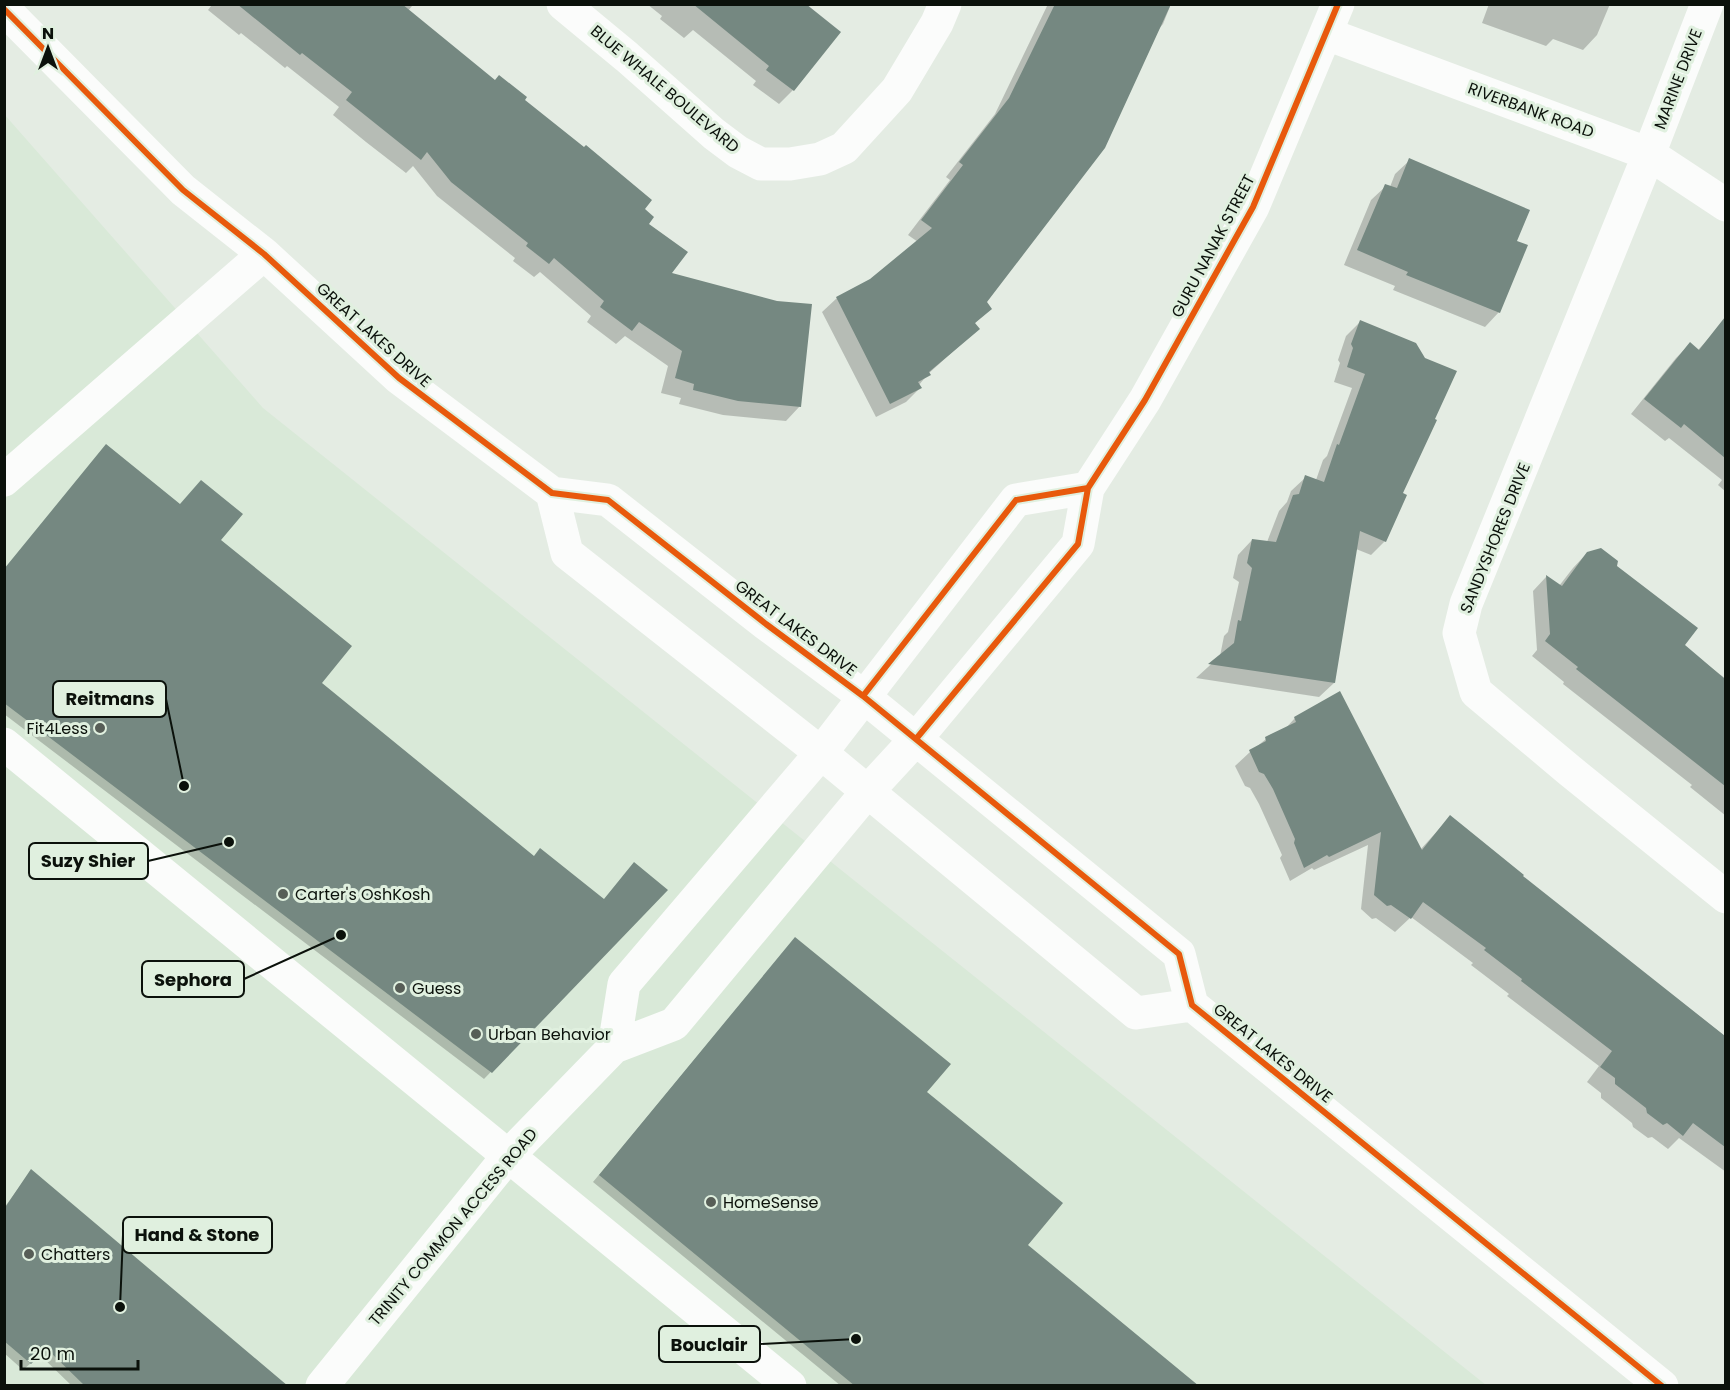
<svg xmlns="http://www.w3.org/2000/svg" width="1730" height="1390" viewBox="0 0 1730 1390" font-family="Poppins,sans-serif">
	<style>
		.built { fill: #d9e9d8 }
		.shadow { fill: #0003 }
		.building { fill: #758881 }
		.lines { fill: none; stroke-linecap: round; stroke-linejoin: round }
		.minor { stroke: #fbfcfb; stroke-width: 33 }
		.cycleway-casing { stroke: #e0f0df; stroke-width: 10 }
		.cycleway { stroke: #e8590c; stroke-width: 6 }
		.poi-dot { fill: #575e57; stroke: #e0f0df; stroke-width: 2 }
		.labels { text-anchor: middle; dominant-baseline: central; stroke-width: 6; stroke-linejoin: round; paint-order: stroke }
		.street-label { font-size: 16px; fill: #0b110b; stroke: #e0f0df }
		.poi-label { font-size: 16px; fill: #0b110b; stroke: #e0f0df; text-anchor: start }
		.leader { fill: none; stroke: #0b110b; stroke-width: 2 }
		.callout-dot { fill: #0b110b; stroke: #e0f0df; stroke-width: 2 }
		.callout { fill: #e0f0df; stroke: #0b110b; stroke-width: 2 }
		.callout-label { font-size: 18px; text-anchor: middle; font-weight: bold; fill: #0b110b }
	</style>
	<rect width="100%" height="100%" fill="#e4ece3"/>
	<path class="built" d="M 4,114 L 263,408 L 1486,1385 L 5,1385 Z"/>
	<path class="shadow" d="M 209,4 L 410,4 L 412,6 L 408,11 L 495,82 L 523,100 L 643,209 L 646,224 L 670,274 L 800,406 L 786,421 L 723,415 L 679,404 L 681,398 L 661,393 L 668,366 L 625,336 L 616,344 L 587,322 L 591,316 L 540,272 L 534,277 L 513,261 L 515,258 L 437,196 L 413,166 L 406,173 L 366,142 L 333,115 L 339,107 L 287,66 L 285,68 L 241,33 L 239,35 L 208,10 L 211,6 Z
		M 647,4 L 803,4 L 793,90 L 779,104 L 753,85 L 756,81 L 693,30 L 684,38 L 660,19 L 662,16 Z
		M 1048,4 L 1171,4 L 1163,24 L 1158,30 L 985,302 L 990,308 L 974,324 L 978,329 L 928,374 L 919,385 L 920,388 L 906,402 L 876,417 L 822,312 L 837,298 L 871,281 L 918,242 L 908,235 L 950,180 L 946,177 L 995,114 Z
		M 1489,4 L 1610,4 L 1597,35 L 1583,50 L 1553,39 L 1546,46 L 1482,23 Z
		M 1410,160 L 1515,241 L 1499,312 L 1485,327 L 1393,290 L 1395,286 L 1344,265 L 1371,200 L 1386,186 L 1390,187 L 1395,174 Z
		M 1360,322 L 1401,494 L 1385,541 L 1371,555 L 1356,549 L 1334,683 L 1319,697 L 1196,678 L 1220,656 L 1224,636 L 1228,632 L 1239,582 L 1233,578 L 1238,555 L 1252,540 L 1267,542 L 1279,511 L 1287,502 L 1291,491 L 1306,477 L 1316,480 L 1323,460 L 1327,456 L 1352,388 L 1334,382 L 1340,363 L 1338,360 L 1346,336 Z
		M 1720,326 L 1726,330 L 1726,492 L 1718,485 L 1722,480 L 1669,438 L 1665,441 L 1631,414 L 1676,358 L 1690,344 L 1698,350 Z
		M 219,540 L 320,684 L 533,857 L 603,901 L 666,890 L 484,1079 L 4,714 L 4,570 Z
		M 1587,553 L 1615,566 L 1683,646 L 1726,679 L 1726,816 L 1690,787 L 1692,785 L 1563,684 L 1564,682 L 1532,656 L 1537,650 L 1533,591 L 1546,577 L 1559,586 L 1573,568 Z
		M 1295,718 L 1420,850 L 1450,817 L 1521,877 L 1726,1037 L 1726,1172 L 1679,1138 L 1668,1149 L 1652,1137 L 1648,1138 L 1633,1127 L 1632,1123 L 1601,1098 L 1601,1093 L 1587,1082 L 1599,1066 L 1507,996 L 1509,994 L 1471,965 L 1473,963 L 1411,917 L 1395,932 L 1376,918 L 1372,919 L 1361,909 L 1368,845 L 1314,870 L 1312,868 L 1290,881 L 1280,858 L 1282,855 L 1259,804 L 1250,788 L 1245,786 L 1235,766 L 1250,752 L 1266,739 L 1284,730 Z
		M 789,946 L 925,1092 L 1026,1245 L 1197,1386 L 841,1386 L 593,1182 Z
		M 31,1171 L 275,1386 L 72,1386 L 40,1355 L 23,1370 L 4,1353 L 4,1208 Z"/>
	<path class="building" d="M 237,4 L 402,4 L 495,80 L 499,75 L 527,97 L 525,100 L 584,147 L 586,145 L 652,200 L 645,209 L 654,217 L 649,224 L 688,252 L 672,273 L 777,301 L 812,304 L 801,407 L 738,401 L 693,390 L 694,384 L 675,378 L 682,351 L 639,322 L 632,331 L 600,307 L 604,301 L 554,258 L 549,264 L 526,246 L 528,243 L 451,182 L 427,152 L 421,160 L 346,100 L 352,92 L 302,53 L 300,55 Z
		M 693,4 L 806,4 L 841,32 L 794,91 L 766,70 L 769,66 Z
		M 1055,4 L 1171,4 L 1105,148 L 987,302 L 992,309 L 975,323 L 980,329 L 929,372 L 931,375 L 918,382 L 922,388 L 890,404 L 836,297 L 870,279 L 932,228 L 921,220 L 963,165 L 959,162 L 1009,98 Z
		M 1409,158 L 1530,210 L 1517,241 L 1528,245 L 1500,313 L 1406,275 L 1408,272 L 1357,250 L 1385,184 L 1397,188 Z
		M 1725,317 L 1725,458 L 1684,424 L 1681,428 L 1644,399 L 1690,342 L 1699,350 Z
		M 1360,320 L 1416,343 L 1425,358 L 1457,371 L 1435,419 L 1437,420 L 1403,493 L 1407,495 L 1386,542 L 1360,531 L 1335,683 L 1208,664 L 1234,643 L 1238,620 L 1241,621 L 1252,568 L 1247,563 L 1252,539 L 1276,542 L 1293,495 L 1299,494 L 1305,475 L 1324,482 L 1337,444 L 1339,445 L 1365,374 L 1347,367 L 1353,348 L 1351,344 Z
		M 106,444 L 180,504 L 201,480 L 243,514 L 221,540 L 352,646 L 322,683 L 534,856 L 540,848 L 604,899 L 634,862 L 668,890 L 492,1073 L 4,703 L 4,569 Z
		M 1601,548 L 1618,561 L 1617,566 L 1698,628 L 1685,645 L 1725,679 L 1725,786 L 1576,669 L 1578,667 L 1545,641 L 1550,634 L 1546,575 L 1562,586 L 1587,552 Z
		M 1340,691 L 1422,850 L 1450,815 L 1524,875 L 1523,876 L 1725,1036 L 1725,1147 L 1693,1123 L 1683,1136 L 1667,1123 L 1663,1125 L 1647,1113 L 1646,1108 L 1615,1084 L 1615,1078 L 1600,1067 L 1612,1051 L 1521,981 L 1522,979 L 1484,950 L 1486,948 L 1423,902 L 1411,919 L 1391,905 L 1387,906 L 1374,895 L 1381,832 L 1329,857 L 1327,855 L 1304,868 L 1294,843 L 1295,839 L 1273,789 L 1264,774 L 1259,772 L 1249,750 L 1266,741 L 1265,737 L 1296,722 L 1294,717 Z
		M 795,937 L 951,1064 L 927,1092 L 1063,1203 L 1028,1245 L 1199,1386 L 855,1386 L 599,1175 Z
		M 31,1169 L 288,1386 L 85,1386 L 47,1349 L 31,1364 L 4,1341 L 4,1209 Z"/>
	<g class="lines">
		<path class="minor" d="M 563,4 L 627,57 L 714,134 L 738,152 L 761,164 L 790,164 L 820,159 L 844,148 L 897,90 L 937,23 L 945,4
			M 1707,4 L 1649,154 L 1466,604 L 1459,633 L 1476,692 L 1569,770 L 1726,897
			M 4,9 L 183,190 L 264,254 L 399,378 L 552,493 L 608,500 L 766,624 L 863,696 L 1179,954 L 1192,1005 L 1662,1386
			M 1327,34 L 1649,154 L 1726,205
			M 4,480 L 264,254
			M 552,493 L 567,553 L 821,753 L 1136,1013 L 1192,1005
			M 4,744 L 790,1386
			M 614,1047 L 624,984 L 821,753 L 1016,500 L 1088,488
			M 322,1386 L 509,1155 L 614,1047 L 674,1024 L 867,792 L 916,739 L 1078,544 L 1088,488 L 1145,400 L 1253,207 L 1338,4"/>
		<defs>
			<path id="cycleway" d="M 4,9 L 183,190 L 264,254 L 399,378 L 552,493 L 608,500 L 766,624 L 863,696 L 1179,954 L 1192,1005 L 1662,1386
				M 863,696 L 1016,500 L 1088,488
				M 916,739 L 1078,544 L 1088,488 L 1145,400 L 1253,207 L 1338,4"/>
		</defs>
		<use href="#cycleway" class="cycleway-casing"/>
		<use href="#cycleway" class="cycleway"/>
	</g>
	<g class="poi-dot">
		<circle cx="100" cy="728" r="6"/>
		<circle cx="283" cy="894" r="6"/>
		<circle cx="400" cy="988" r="6"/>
		<circle cx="476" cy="1034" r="6"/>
		<circle cx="711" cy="1202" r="6"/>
		<circle cx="29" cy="1254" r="6"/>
	</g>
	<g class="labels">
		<g class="street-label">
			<text transform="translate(1678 79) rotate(-69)">MARINE DRIVE</text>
			<text transform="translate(665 89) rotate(40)">BLUE WHALE BOULEVARD</text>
			<text transform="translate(1531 110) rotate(20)">RIVERBANK ROAD</text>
			<text transform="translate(1213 246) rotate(-62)">GURU NANAK STREET</text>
			<text transform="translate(374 335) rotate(42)">GREAT LAKES DRIVE</text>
			<text transform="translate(1495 538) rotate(-68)">SANDYSHORES DRIVE</text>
			<text transform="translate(796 628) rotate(37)">GREAT LAKES DRIVE</text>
			<text transform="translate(1273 1053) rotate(39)">GREAT LAKES DRIVE</text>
			<text transform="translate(453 1227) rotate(-50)">TRINITY COMMON ACCESS ROAD</text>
		</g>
		<g class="poi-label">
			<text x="88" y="728" text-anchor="end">Fit4Less</text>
			<text x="295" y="894">Carter's OshKosh</text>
			<text x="412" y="988">Guess</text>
			<text x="488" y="1034">Urban Behavior</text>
			<text x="723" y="1202">HomeSense</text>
			<text x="41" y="1254">Chatters</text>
		</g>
	</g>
	<path class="leader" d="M184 786L166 699M229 842L148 861M341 935L244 979M120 1307L123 1235M856 1339L760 1344"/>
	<g class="callout-dot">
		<circle cx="184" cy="786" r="6"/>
		<circle cx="229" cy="842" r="6"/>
		<circle cx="341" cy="935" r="6"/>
		<circle cx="120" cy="1307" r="6"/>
		<circle cx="856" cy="1339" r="6"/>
	</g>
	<g class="callout">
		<rect x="53" y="681" width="113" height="36" rx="6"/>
		<rect x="29" y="843" width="119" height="36" rx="6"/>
		<rect x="142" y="961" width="102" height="36" rx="6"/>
		<rect x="123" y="1217" width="149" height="36" rx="6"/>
		<rect x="659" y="1326" width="101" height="36" rx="6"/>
	</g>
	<g class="callout-label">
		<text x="110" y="705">Reitmans</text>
		<text x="88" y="867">Suzy Shier</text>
		<text x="193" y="986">Sephora</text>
		<text x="197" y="1241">Hand &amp; Stone</text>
		<text x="709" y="1351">Bouclair</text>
	</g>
	<rect width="1730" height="1390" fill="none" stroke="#0b110b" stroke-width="12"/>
	<g transform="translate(48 48)" stroke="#e0f0df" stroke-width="4.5" paint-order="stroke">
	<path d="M0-4.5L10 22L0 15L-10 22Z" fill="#0b110b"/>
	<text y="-9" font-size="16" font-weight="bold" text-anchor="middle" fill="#0b110b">N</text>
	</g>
	<path d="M21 1360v9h117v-9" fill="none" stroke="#0b110b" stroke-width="3"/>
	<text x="30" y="1360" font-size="18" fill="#0b110b" stroke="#e0f0df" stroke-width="4.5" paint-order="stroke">20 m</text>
</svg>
